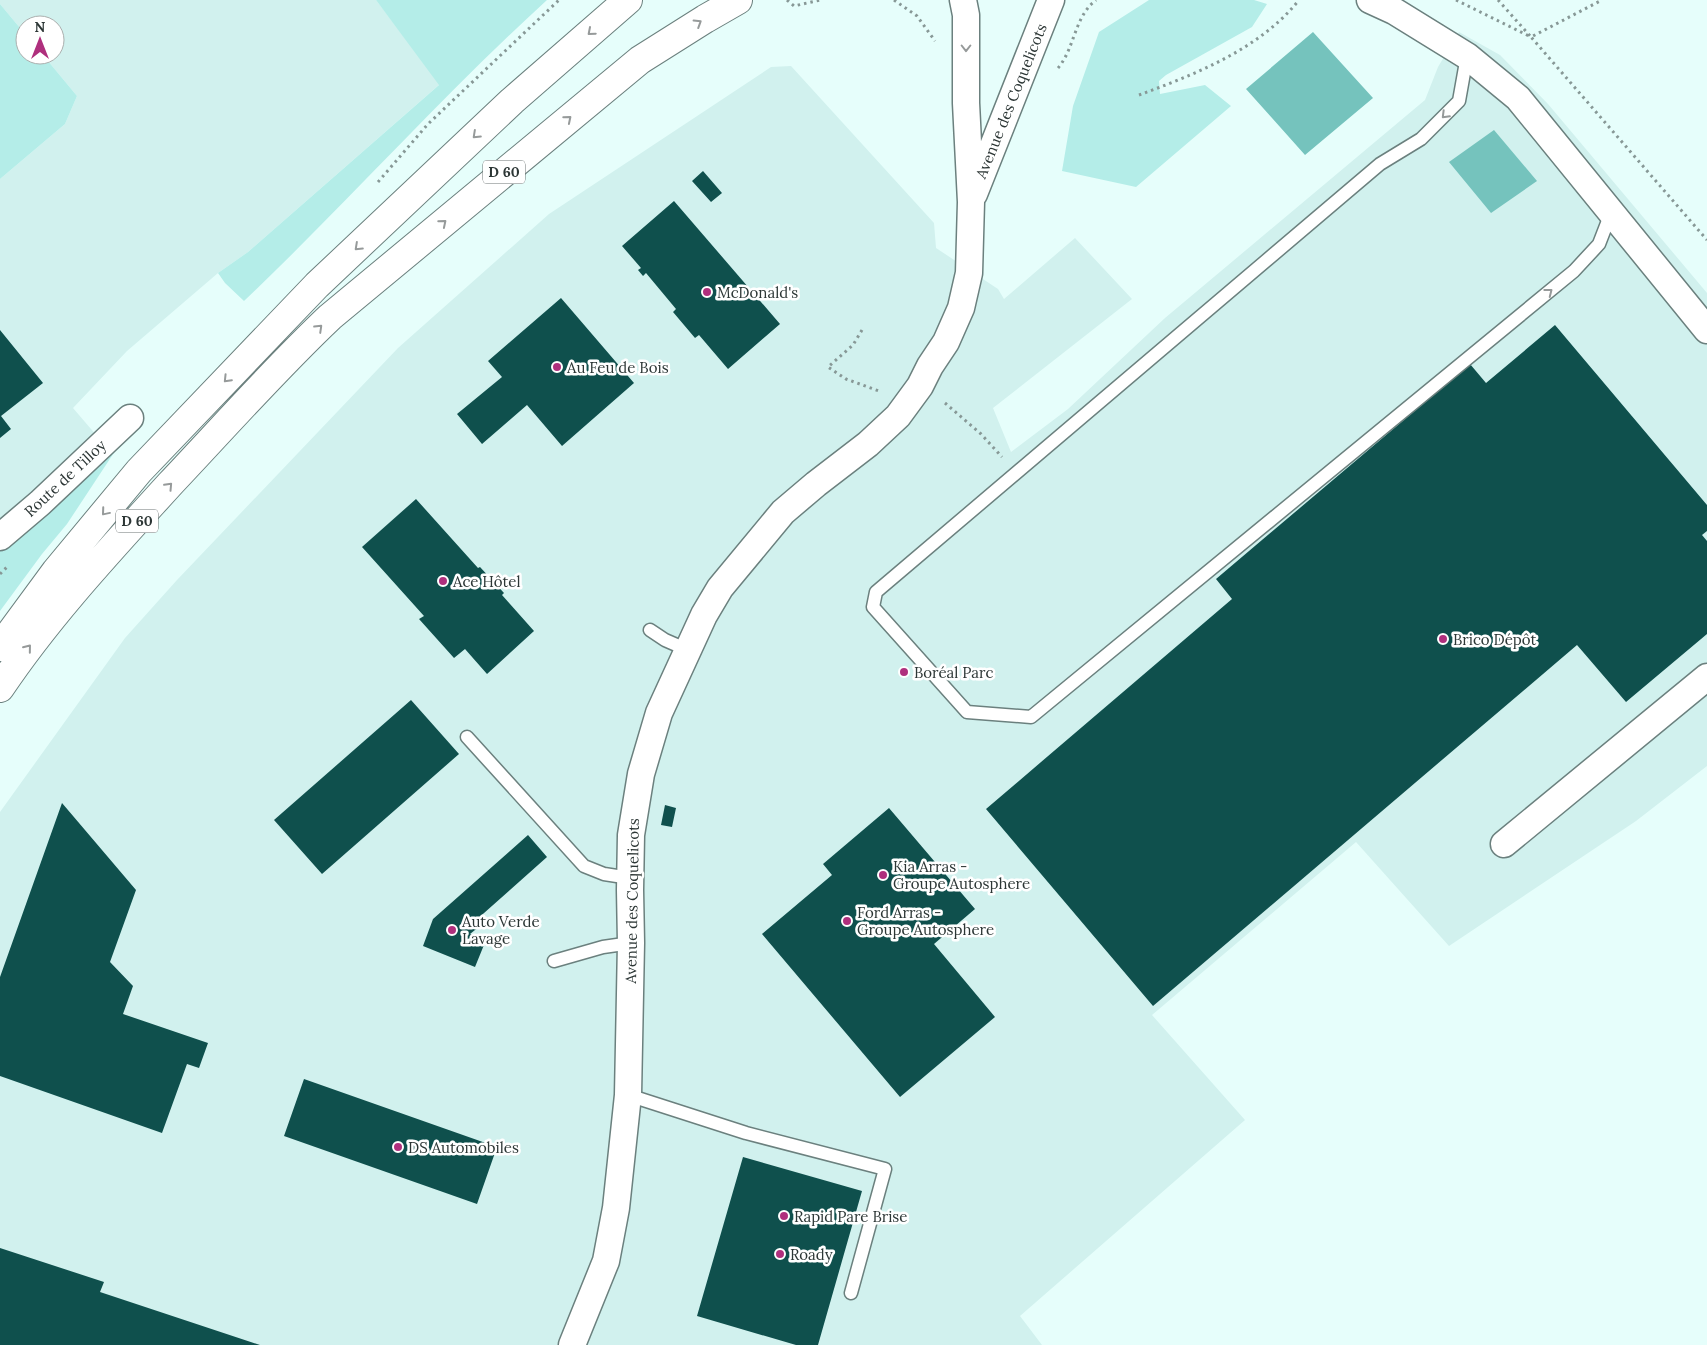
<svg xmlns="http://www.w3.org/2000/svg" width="1707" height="1345" viewBox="0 0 1707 1345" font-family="Lora,serif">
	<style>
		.built { fill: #d1f1ee }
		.green { fill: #b4ede8 }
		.water { fill: #75c3bd }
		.building { fill: #0f504d }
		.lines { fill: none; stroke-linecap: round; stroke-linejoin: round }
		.lane-casing { stroke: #6b807e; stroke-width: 15 }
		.street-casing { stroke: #6b807e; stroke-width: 29 }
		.primary-casing { stroke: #6b807e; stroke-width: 30 }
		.path { stroke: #879896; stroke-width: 3; stroke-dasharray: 2.5 4; stroke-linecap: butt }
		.lane { stroke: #fff; stroke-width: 12 }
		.street { stroke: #fff; stroke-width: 26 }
		.primary { stroke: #fff; stroke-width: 28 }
		.oneway { stroke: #969a9a }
		.poi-dot { fill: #af2f7d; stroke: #fff; stroke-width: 2 }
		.labels { text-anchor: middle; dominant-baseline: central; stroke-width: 5; stroke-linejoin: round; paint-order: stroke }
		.shield { fill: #fff; stroke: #6b7272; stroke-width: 1 }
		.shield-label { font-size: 14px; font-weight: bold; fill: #2c3635 }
		.street-label { font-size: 15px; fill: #2c3635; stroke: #fff }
		.poi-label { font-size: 15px; fill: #2c3635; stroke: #fff; text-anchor: start }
	</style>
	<rect width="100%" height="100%" fill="#e6fefb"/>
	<path class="built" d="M 0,0 L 376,0 L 440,84 L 248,252 L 218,273 L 127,351 L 73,408 L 103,443 L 0,537 L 0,179 L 65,124 L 77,96 L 43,55 L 55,55 L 55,25 L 25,25 L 25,34 L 0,4 Z
		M 1459,32 L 1500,55 L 1548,104 L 1707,293 L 1707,766 L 1636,821 L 1449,946 L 1356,842 L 1152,1015 L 1245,1120 L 1020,1316 L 1042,1345 L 0,1345 L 0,812 L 125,638 L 177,580 L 398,348 L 549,214 L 771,67 L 791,66 L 934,223 L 936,248 L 998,289 L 1004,299 L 1075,238 L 1132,299 L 993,408 L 1011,452 L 1068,409 L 1165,318 L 1425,100 L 1438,67 Z"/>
	<path class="green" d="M 376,0 L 547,0 C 442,96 347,203 244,301 L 225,283 L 218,273 L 248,252 L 439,85 Z
		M 1149,0 L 1254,0 L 1267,4 L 1252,27 L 1166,75 L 1159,81 L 1160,94 L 1205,85 L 1231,106 L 1136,187 L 1062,171 L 1073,106 L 1099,32 Z
		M 0,4 L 25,34 L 25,55 L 43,55 L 77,96 L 65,124 L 0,179 Z
		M 125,436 L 67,524 L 42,554 L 0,611 L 0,537 Z"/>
	<path class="water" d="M 1313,32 L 1373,98 L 1305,155 L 1246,89 Z
		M 1494,130 L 1537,181 L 1491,213 L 1449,162 Z"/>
	<path class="building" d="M 703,171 L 722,193 L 711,202 L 692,181 Z
		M 674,201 L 780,324 L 728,369 L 699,335 L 695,338 L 673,312 L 676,309 L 646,273 L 643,276 L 638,270 L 641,268 L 622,246 Z
		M 561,298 L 634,383 L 562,446 L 527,405 L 482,444 L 457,414 L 502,377 L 488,361 Z
		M 1555,325 L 1707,505 L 1707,531 L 1702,535 L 1707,541 L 1707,634 L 1626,702 L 1577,645 L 1153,1006 L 986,809 L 1232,599 L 1216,579 L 1470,364 L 1486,383 Z
		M 0,330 L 43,383 L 1,416 L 11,429 L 0,438 Z
		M 416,499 L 478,568 L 480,567 L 504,593 L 502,595 L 534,631 L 487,674 L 465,649 L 454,658 L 419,619 L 424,616 L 362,547 Z
		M 411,700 L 459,754 L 322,874 L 274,820 Z
		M 62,803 L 136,890 L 110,962 L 133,986 L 123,1014 L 208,1043 L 199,1068 L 187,1064 L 162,1133 L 0,1076 L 0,977 Z
		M 665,805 L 676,808 L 672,827 L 661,825 Z
		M 889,808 L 975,909 L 934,944 L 995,1017 L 900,1097 L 762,934 L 832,875 L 823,864 Z
		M 528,835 L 547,857 L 475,921 L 480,926 L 470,934 L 486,940 L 475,967 L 423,946 L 433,919 Z
		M 304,1079 L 497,1147 L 477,1204 L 284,1136 Z
		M 743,1157 L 862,1191 L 818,1345 L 796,1345 L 697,1316 Z
		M 0,1248 L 104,1282 L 100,1292 L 260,1345 L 0,1345 Z"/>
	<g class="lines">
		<defs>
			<path id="lane" d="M 1467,56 L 1459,101 L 1421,139 L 1380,164 L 876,592 L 873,607 L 967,712 L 1031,717 L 1574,271 L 1599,244 L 1611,213
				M 650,630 L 665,640 L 688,650
				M 467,737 L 584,866 L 604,874 L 630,878
				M 554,961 L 603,947 L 631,943
				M 628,1095 L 746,1133 L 885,1169 L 851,1293"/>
			<path id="street" d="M 1370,0 L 1394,11 L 1467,56 L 1518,98 L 1707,330
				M 974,194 L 1051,0
				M 0,537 L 40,503 L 130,418
				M 1504,844 L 1707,677
				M 572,1345 L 606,1261 L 616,1208 L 628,1095 L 631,943 L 630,890 L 631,835 L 641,774 L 659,713 L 704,615 L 720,588 L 783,512 L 816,484 L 868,444 L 898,416 L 920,386 L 930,366 L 946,342 L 961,308 L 969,273 L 971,202 L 966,103 L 966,15 L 963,0"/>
			<path id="primary" d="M 0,647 L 56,571 L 139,471 L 317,285 L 512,101 L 628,0
				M 0,688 C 49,615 111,549 170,484 C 223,428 274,370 330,317 L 640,60 L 705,19 L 738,0"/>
		</defs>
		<use href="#lane" class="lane-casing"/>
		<use href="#street" class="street-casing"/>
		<use href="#primary" class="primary-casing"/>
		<path class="path" d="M 787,0 L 794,6 L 820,0
			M 894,0 L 917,16 L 935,41
			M 1456,0 L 1531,37 L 1707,240
			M 1498,0 L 1531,37 L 1602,0
			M 1058,68 C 1075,48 1074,17 1096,0
			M 1139,95 C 1196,74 1260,49 1299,0
			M 378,182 L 428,124 L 559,0
			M 862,330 L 853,345 L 828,367 L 846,379 L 879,391
			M 945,403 L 981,434 L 1002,457
			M 0,574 L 9,565"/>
		<use href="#lane" class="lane"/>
		<use href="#street" class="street"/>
		<use href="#primary" class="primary"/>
	</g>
	<defs><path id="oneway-chevron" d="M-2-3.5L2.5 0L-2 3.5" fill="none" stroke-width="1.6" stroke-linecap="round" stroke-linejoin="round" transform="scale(1.25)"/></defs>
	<g class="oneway">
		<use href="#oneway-chevron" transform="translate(698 23) rotate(-32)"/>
		<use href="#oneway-chevron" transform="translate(591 32) rotate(139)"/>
		<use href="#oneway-chevron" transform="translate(966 48) rotate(90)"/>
		<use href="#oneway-chevron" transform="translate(1445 115) rotate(135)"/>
		<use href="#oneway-chevron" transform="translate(568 119) rotate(-40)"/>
		<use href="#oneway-chevron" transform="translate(476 135) rotate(137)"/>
		<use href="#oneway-chevron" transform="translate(443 223) rotate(-40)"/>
		<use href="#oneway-chevron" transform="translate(358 247) rotate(137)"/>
		<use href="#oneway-chevron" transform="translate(1549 292) rotate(-38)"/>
		<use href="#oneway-chevron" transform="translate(319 328) rotate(-44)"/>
		<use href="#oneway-chevron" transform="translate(227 379) rotate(134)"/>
		<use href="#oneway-chevron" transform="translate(169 486) rotate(-47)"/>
		<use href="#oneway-chevron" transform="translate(105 512) rotate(130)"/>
		<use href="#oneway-chevron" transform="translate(28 648) rotate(-51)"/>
	</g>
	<g class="poi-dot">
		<circle cx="707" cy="292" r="5"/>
		<circle cx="557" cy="367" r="5"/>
		<circle cx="443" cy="581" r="5"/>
		<circle cx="1443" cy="639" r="5"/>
		<circle cx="904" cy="672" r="5"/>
		<circle cx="883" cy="875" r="5"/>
		<circle cx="847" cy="921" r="5"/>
		<circle cx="452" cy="930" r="5"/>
		<circle cx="398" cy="1147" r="5"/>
		<circle cx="784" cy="1216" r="5"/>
		<circle cx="780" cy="1254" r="5"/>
	</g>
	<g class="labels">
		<g class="shield">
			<rect x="483" y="160.5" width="42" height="23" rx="4"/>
			<rect x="116" y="509.5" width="42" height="23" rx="4"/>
		</g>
		<g class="shield-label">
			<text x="504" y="172">D 60</text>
			<text x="137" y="521">D 60</text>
		</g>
		<g class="street-label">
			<text transform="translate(1011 101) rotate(-68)">Avenue des Coquelicots</text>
			<text transform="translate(65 478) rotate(-43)">Route de Tilloy</text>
			<text transform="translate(632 901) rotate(-89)">Avenue des Coquelicots</text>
		</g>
		<g class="poi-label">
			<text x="717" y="292">McDonald's</text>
			<text x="567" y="367">Au Feu de Bois</text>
			<text x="453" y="581">Ace Hôtel</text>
			<text x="1453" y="639">Brico Dépôt</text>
			<text x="914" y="672">Boréal Parc</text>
			<text x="893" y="866">Kia Arras -<tspan x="893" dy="17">Groupe Autosphere</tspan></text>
			<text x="857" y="912">Ford Arras -<tspan x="857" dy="17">Groupe Autosphere</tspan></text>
			<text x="462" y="921">Auto Verde<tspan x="462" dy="17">Lavage</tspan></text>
			<text x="408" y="1147">DS Automobiles</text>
			<text x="794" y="1216">Rapid Pare Brise</text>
			<text x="790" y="1254">Roady</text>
		</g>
	</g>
	<g transform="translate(40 40)"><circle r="24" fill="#ffffff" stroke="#abafae"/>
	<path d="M0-4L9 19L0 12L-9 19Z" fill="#af2f7d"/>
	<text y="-8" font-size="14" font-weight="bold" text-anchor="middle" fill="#2c3635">N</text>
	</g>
</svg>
